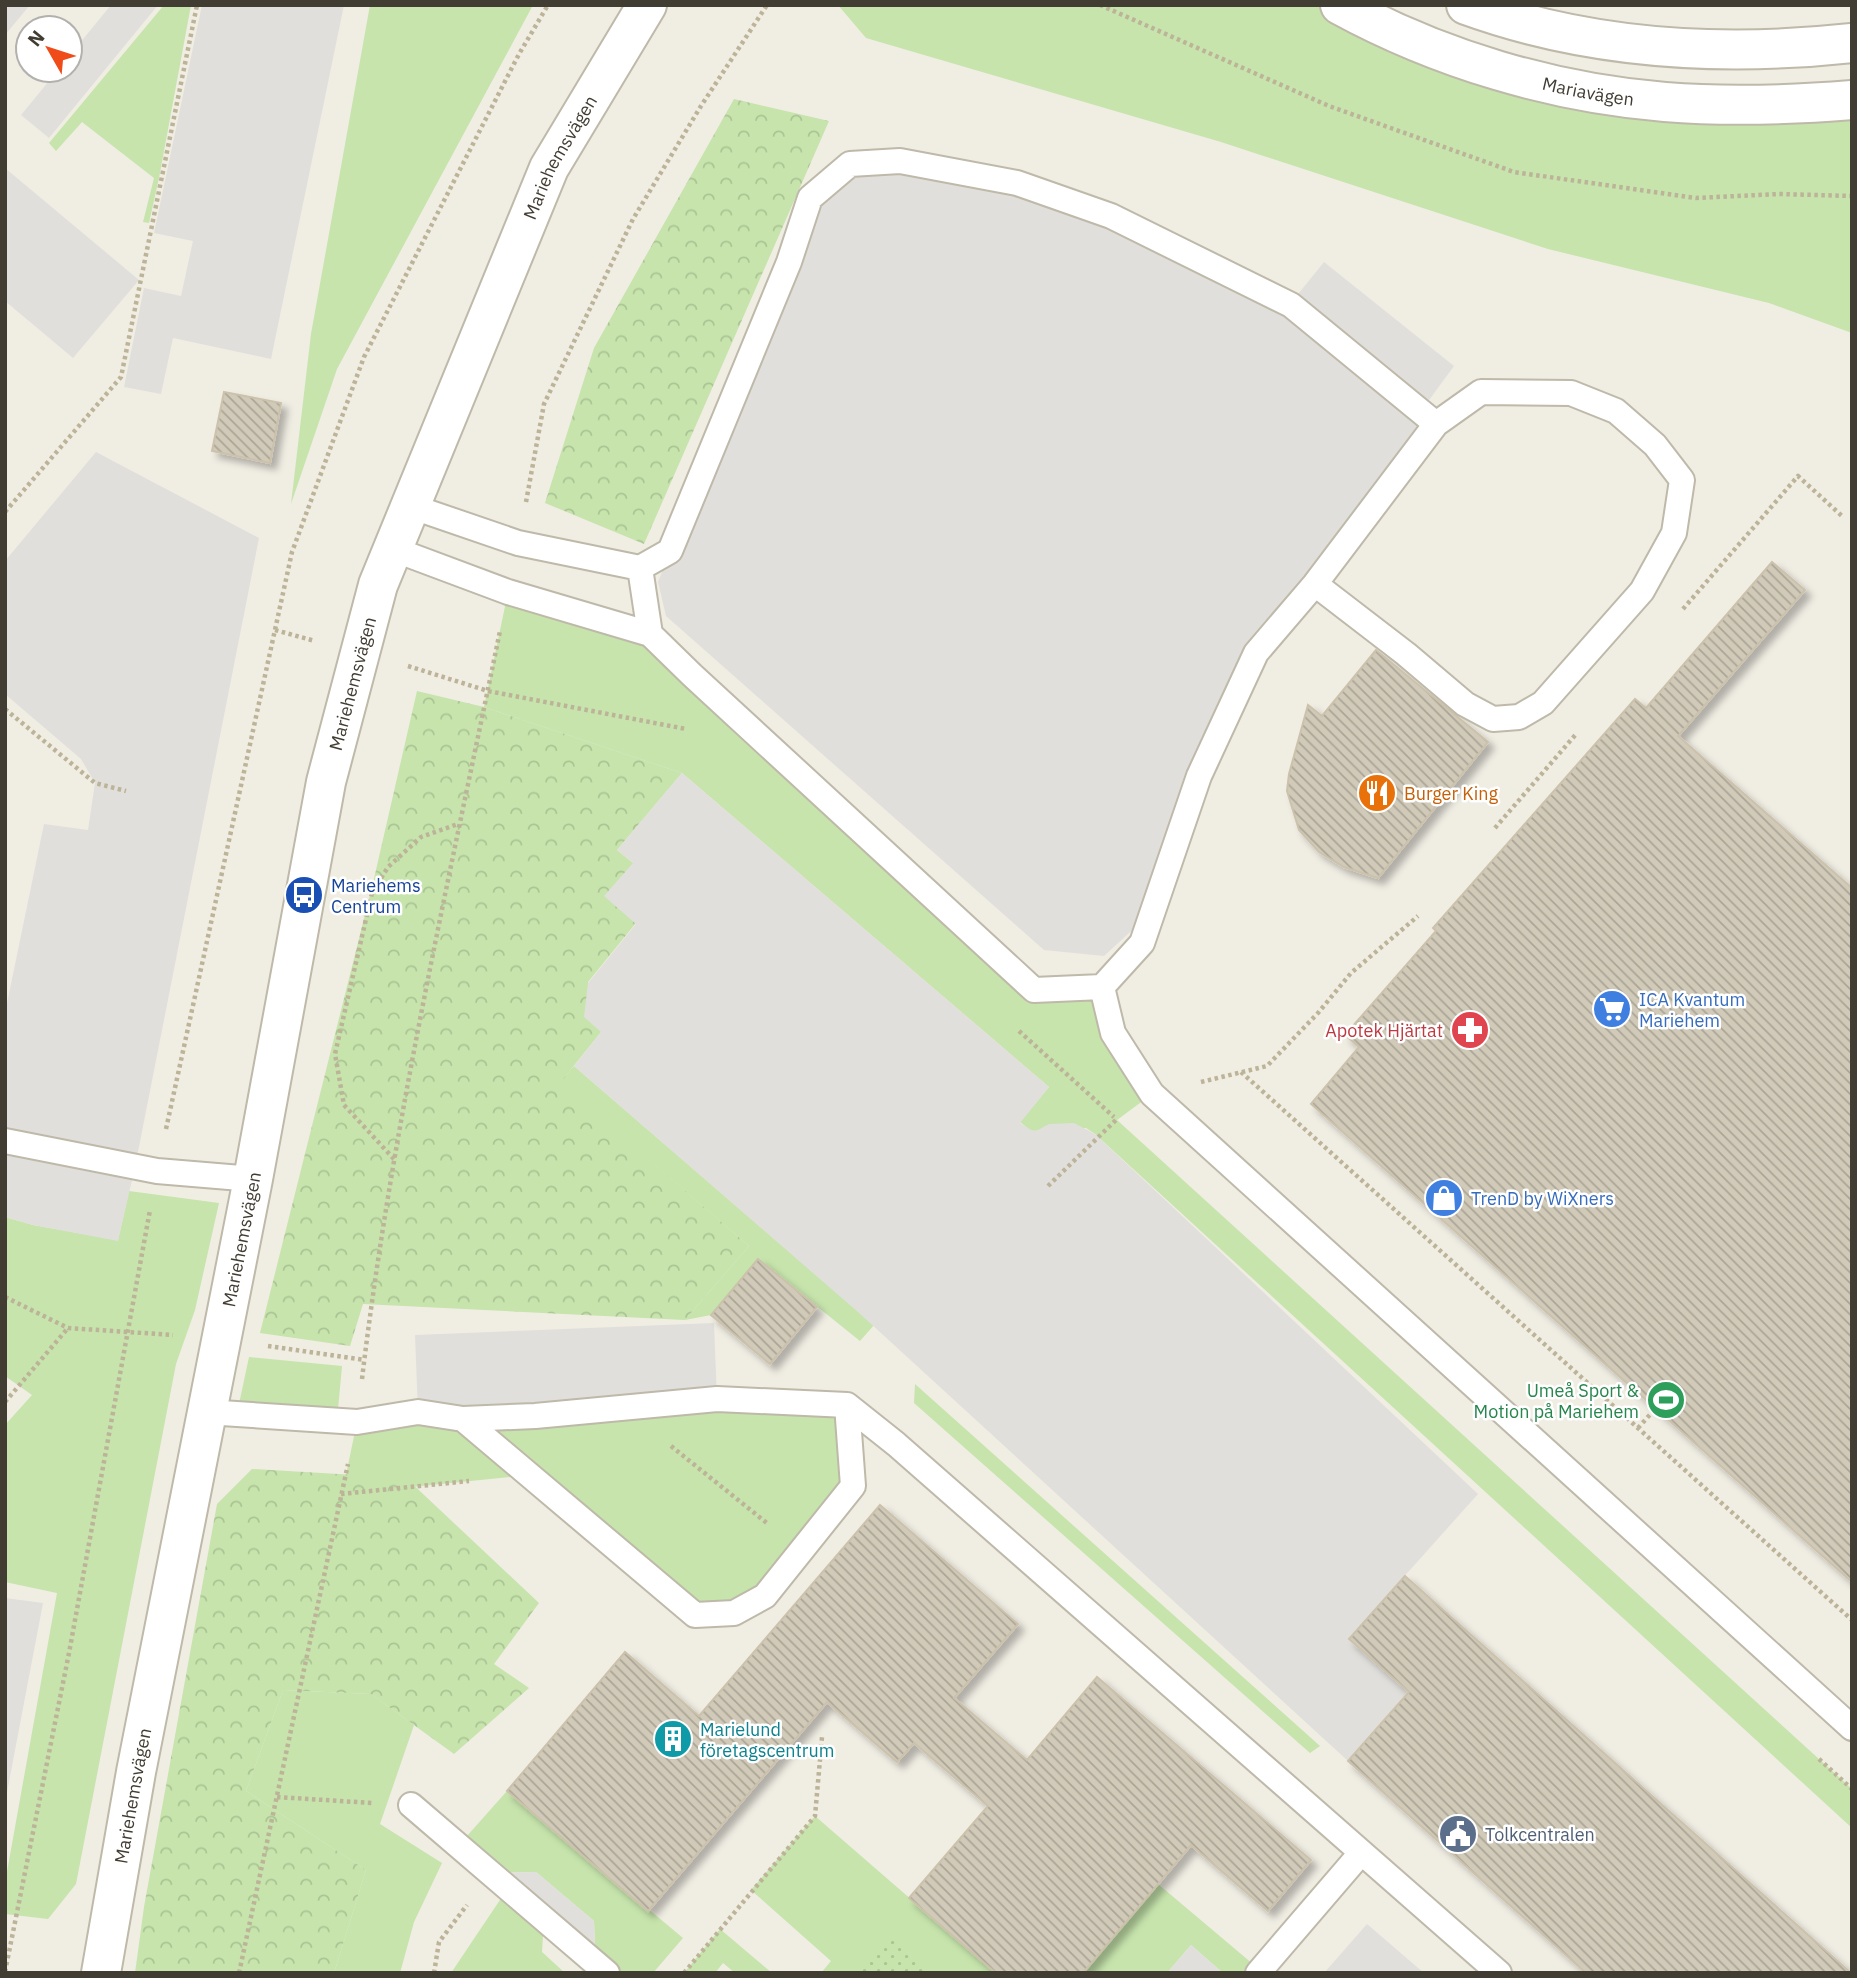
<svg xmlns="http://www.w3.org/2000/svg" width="1857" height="1978" viewBox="0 0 1857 1978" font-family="'IBM Plex Sans',sans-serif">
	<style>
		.grass { fill: #c6e4ac }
		.forest { fill: url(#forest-crowns) }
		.park { fill: url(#park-dots) }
		.parking { fill: #e1dfdb }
		.building { fill: url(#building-back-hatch); stroke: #ccc2ac; stroke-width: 2; filter: url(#shadow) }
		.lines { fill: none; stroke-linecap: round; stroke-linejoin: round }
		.service-casing { stroke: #beb9a9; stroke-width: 28 }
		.tertiary-casing { stroke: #beb9a9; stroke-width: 42 }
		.path { stroke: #bcb398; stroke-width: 4.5; stroke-dasharray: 3.5 3.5; stroke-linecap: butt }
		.service { stroke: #fff; stroke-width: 24 }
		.tertiary { stroke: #fff; stroke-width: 38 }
		.labels { text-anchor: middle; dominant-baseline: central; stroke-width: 5; stroke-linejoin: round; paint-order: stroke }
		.street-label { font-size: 18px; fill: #423d33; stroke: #fff }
		.food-label { font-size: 18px; fill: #c56008; stroke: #fff; text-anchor: start }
		.transit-label { font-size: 18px; fill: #164399; stroke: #fff; text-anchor: start }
		.shop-label { font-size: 18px; fill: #366cbe; stroke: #fff; text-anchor: start }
		.health-label { font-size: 18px; fill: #be3a42; stroke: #fff; text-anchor: end }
		.leisure-label { font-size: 18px; fill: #27864d; stroke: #fff; text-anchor: end }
		.culture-label { font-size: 18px; fill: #0d838f; stroke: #fff; text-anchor: start }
		.service-label { font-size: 18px; fill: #4e5e75; stroke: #fff; text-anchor: start }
	</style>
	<defs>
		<pattern id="forest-crowns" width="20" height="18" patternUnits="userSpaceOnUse" patternTransform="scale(1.75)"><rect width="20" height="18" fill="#c6e4ac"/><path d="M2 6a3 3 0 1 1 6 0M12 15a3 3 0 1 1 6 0" fill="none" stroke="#abc494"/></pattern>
		<pattern id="park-dots" width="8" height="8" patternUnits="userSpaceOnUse" patternTransform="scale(1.75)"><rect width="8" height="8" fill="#c6e4ac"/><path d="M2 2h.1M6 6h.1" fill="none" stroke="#abc494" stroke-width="1.8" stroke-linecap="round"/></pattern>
		<pattern id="building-back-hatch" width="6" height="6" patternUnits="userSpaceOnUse" patternTransform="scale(1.75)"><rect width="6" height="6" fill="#d1cab9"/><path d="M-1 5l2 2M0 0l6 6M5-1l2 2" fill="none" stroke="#aba597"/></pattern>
		<filter id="shadow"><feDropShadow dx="6" dy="6" stdDeviation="3.5" flood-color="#0004"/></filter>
	</defs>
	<rect width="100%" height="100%" fill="#f0ede3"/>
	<path class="grass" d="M 164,5 L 191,5 L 159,178 L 149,223 L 143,222 L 154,178 L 82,122 L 56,151 L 49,143 Z
		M 370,5 L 533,5 L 337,369 L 291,504 L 311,334 Z
		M 838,5 L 1340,5 L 1510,73 L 1852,100 L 1852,333 L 1769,303 L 1548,249 L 1221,142 L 866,38 Z
		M 508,592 L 650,634 L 1034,990 L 1102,987 L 1152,1094 L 1117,1120 L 1852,1789 L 1852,1828 L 1095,1134 L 1086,1128 L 1031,1131 L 1020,1122 L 1049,1087 L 682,773 L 484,707 Z
		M 574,1066 L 858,1311 L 897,1299 L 860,1341 L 758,1259 L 711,1315 L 685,1320 L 749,1246 L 559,1083 Z
		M 129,1191 L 219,1203 L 195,1310 L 176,1364 L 76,1884 L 48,1919 L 5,1914 L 5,1883 L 57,1593 L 5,1582 L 5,1425 L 32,1395 L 5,1376 L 5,1217 L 33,1225 L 118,1240 Z
		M 249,1357 L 342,1366 L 338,1409 L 239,1404 Z
		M 915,1384 L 1320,1746 L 1310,1753 L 914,1403 Z
		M 847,1405 L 853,1486 L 765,1596 L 695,1615 L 530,1475 L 342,1494 L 357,1422 Z
		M 283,1690 L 371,1694 L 414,1725 L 380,1824 L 442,1863 L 414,1922 L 400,1973 L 334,1973 L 366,1870 L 246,1791 Z
		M 507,1791 L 683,1938 L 653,1973 L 607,1973 L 596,1963 L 594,1921 L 536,1872 L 490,1873 L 459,1845 Z
		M 815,1816 L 996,1973 L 821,1973 L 831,1961 L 751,1890 Z
		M 1158,1884 L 1260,1970 L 1258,1973 L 1223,1973 L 1191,1945 L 1167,1973 L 1083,1973 Z
		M 508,1888 L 544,1919 L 542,1952 L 565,1973 L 451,1973 Z
		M 720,1929 L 772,1973 L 735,1973 L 723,1963 L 715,1973 L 684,1973 Z"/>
	<path class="forest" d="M 734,99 L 829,121 L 644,544 L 545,503 L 594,348 Z
		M 417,691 L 484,707 L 682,773 L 617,850 L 633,863 L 636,923 L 588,982 L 601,1032 L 560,1083 L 749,1246 L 685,1320 L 363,1304 L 350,1346 L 260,1333 L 373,883 Z
		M 252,1469 L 406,1478 L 539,1603 L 494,1664 L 529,1688 L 454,1754 L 371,1694 L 283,1690 L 246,1791 L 366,1870 L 334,1973 L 135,1973 L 144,1907 L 217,1504 Z"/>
	<path class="park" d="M 890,1934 L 934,1973 L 856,1973 Z"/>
	<path class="parking" d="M 5,5 L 30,5 L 5,35 Z
		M 111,5 L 158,5 L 49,138 L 21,115 L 58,70 L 70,70 L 70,55 Z
		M 202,5 L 344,5 L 271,359 L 173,338 L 161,394 L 124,387 L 144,288 L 181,296 L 193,241 L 154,233 Z
		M 850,164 L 1018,183 L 1290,304 L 1324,262 L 1454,366 L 1421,411 L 1436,424 L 1256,653 L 1152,912 L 1104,956 L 1044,950 L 666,616 L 658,582 L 810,198 Z
		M 5,168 L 139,280 L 73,358 L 5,301 Z
		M 96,452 L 259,538 L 135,1167 L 118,1241 L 33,1225 L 5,1217 L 5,1013 L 44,824 L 88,830 L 95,783 L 81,759 L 5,694 L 5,561 Z
		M 682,773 L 1049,1087 L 1020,1123 L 1031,1130 L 1036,1131 L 1049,1124 L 1074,1123 L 1095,1134 L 1478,1494 L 1349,1638 L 1409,1692 L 1348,1761 L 858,1312 L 574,1066 L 601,1032 L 584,1017 L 588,983 L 636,924 L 604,896 L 633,863 L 617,850 Z
		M 714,1323 L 717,1399 L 418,1412 L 415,1335 Z
		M 5,1598 L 43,1603 L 5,1803 Z
		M 536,1872 L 594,1921 L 596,1963 L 490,1873 Z
		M 1367,1924 L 1424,1973 L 1324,1973 Z
		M 1191,1945 L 1223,1973 L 1167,1973 Z"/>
	<path class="building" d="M 224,392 L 281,403 L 270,463 L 212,451 Z
		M 1772,562 L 1805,590 L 1678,736 L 1852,888 L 1852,1582 L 1311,1104 L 1359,1047 L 1345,1035 L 1436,931 L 1433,928 L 1635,699 L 1646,708 Z
		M 1376,650 L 1488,742 L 1378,878 L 1344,867 L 1319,852 L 1299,830 L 1287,791 L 1289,774 L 1308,705 L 1322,716 Z
		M 758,1259 L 817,1307 L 770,1364 L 711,1315 Z
		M 880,1505 L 1018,1624 L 954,1698 L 1027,1760 L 1097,1677 L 1311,1860 L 1268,1911 L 1191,1845 L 1083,1973 L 996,1973 L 909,1898 L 988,1806 L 914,1743 L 897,1762 L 827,1702 L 648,1911 L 507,1791 L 625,1652 L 699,1716 Z
		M 1405,1576 L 1851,1973 L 1586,1973 L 1348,1761 L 1409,1692 L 1349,1639 Z"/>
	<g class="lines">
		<defs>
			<path id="service" d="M 393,549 L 508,592 L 650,634 L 692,675 L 1034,990 L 1102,987 L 1142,943 L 1199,776 L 1256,653 L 1315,584 L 1436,424 L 1291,305 L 1111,216 L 1017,183 L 900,161 L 850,164 L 810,198 L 789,262 L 670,551 L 640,568 L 518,543 L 410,506
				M 640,568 L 650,634
				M 1315,584 L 1406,654 L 1465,704 L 1493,719 L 1519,717 L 1543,703 L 1642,591 L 1674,533 L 1682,480 L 1655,445 L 1616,411 L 1571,393 L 1481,392 L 1436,424
				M 1102,987 L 1113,1033 L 1152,1094 L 1852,1728
				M 5,1141 L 157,1171 L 253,1179
				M 847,1405 L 896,1444 L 1499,1973
				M 206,1412 L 357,1422 L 418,1412 L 463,1419 L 535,1416 L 717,1399 L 847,1405
				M 463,1419 L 695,1615 L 734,1613 L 765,1596 L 853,1486 L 847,1405
				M 411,1805 L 607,1973
				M 1258,1973 L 1361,1853"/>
			<g id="tertiary">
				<path id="s1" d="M 1340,5 C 1439,59 1553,93 1665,102 C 1727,107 1790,105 1852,100"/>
				<path d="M 1466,5 C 1590,50 1722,57 1852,43"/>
				<path id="s2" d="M 101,1973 L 136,1772 L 253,1179 L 326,782 L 378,585 L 549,168 L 647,5"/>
			</g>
		</defs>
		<use href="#service" class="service-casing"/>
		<use href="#tertiary" class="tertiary-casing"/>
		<path class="path" d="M 1100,5 L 1329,106 L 1514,172 L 1696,198 L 1779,194 L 1852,196
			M 526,502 L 544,404 L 633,219 L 701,106 L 767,5
			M 5,512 L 121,377 L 197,5
			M 1683,609 L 1798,476 L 1842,516
			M 275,630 L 315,641
			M 408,666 L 488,691 L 686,729
			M 5,709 L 95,783 L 126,791
			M 1495,828 L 1577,733
			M 1019,1031 L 1114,1117
			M 1241,1072 L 1852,1620
			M 1201,1082 L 1267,1066 L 1318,1013 L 1351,973 L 1418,916
			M 166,1129 L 292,552 L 364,357 L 519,54 L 548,5
			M 394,1159 L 344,1105 L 335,1054 L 372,893 L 388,867 L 421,837 L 458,824
			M 1048,1186 L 1118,1118
			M 5,1297 L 68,1328 L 173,1335
			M 268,1346 L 365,1360
			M 362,1379 C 392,1127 449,879 500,631
			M 5,1402 L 68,1328
			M 1638,1428 L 1655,1409
			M 671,1446 L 768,1524
			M 341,1494 L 469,1481
			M 1819,1759 L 1852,1789
			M 277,1797 L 372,1803
			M 5,1972 L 69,1653 L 150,1210
			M 239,1973 L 348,1464
			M 434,1973 L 439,1942 L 467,1905
			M 684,1973 L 815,1816 L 822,1737"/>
		<use href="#service" class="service"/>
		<use href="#tertiary" class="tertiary"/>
	</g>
	<defs>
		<symbol id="restaurant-disc" viewBox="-11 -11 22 22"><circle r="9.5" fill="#e8710a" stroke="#fff"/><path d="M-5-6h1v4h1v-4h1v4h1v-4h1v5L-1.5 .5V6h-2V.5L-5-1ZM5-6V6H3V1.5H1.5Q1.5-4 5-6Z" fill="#fff"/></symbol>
		<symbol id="bus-disc" viewBox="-11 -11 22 22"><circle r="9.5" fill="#1a4fb4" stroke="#fff"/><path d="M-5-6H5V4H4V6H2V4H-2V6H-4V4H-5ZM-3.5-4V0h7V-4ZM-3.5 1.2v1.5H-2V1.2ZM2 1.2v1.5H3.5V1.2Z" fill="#fff"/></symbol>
		<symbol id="supermarket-disc" viewBox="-11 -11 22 22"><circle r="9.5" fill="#3f7fe0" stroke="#fff"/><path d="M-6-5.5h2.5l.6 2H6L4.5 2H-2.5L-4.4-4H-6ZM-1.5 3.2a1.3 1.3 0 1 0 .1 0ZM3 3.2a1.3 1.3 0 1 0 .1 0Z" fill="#fff"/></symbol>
		<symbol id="pharmacy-disc" viewBox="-11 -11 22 22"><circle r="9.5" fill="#e0444e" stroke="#fff"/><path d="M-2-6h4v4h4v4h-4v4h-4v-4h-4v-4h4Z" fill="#fff"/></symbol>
		<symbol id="shop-disc" viewBox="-11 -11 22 22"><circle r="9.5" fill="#3f7fe0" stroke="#fff"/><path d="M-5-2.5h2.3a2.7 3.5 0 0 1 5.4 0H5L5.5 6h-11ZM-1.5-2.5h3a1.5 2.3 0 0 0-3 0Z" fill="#fff"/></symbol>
		<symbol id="stadium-disc" viewBox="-11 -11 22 22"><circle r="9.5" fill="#2e9e5b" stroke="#fff"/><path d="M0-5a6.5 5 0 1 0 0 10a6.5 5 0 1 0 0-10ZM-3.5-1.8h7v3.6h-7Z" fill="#fff"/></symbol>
		<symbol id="building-disc" viewBox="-11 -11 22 22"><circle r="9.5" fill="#0f9aa8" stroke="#fff"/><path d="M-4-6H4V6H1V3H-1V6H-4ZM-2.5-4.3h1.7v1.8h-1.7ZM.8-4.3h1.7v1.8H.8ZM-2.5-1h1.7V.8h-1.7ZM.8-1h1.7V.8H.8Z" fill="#fff"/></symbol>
		<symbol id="civic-disc" viewBox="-11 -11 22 22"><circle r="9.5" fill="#5c6f8a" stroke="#fff"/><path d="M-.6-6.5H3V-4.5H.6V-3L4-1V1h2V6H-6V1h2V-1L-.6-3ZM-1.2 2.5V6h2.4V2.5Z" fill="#fff"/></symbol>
	</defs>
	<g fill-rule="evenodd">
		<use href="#restaurant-disc" x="1355" y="771" width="44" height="44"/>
		<use href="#bus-disc" x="282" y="873" width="44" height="44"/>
		<use href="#supermarket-disc" x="1590" y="987" width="44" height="44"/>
		<use href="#pharmacy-disc" x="1448" y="1008" width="44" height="44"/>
		<use href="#shop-disc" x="1422" y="1176" width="44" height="44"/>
		<use href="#stadium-disc" x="1644" y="1378" width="44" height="44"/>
		<use href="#building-disc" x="651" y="1717" width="44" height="44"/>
		<use href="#civic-disc" x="1436" y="1812" width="44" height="44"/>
	</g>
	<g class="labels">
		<g class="street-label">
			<text stroke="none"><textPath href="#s1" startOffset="264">Mariavägen</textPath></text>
			<text stroke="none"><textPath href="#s2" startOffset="1881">Mariehemsvägen</textPath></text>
			<text stroke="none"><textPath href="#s2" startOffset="1314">Mariehemsvägen</textPath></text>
			<text stroke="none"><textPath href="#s2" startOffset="747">Mariehemsvägen</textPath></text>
			<text stroke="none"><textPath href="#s2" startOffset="180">Mariehemsvägen</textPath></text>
		</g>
		<g class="food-label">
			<text x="1404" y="793">Burger King</text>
		</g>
		<g class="transit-label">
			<text x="331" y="885">Mariehems<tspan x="331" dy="21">Centrum</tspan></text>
		</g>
		<g class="shop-label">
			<text x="1639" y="999">ICA Kvantum<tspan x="1639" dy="21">Mariehem</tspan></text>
			<text x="1471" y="1198">TrenD by WiXners</text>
		</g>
		<g class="health-label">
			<text x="1443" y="1030">Apotek Hjärtat</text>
		</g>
		<g class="leisure-label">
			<text x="1639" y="1390">Umeå Sport &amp;<tspan x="1639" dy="21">Motion på Mariehem</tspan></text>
		</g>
		<g class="culture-label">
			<text x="700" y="1729">Marielund<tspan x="700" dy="21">företagscentrum</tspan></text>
		</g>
		<g class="service-label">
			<text x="1485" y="1834">Tolkcentralen</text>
		</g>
	</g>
	<rect width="1857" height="1978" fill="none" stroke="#423d33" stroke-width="14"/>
	<g transform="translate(49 49) rotate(309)"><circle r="33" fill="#ffffff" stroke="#b3b1ad" stroke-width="2"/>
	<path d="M0-5L12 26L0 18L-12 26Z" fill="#f04c1a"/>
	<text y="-10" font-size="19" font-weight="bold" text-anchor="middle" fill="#423d33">N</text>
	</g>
</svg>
